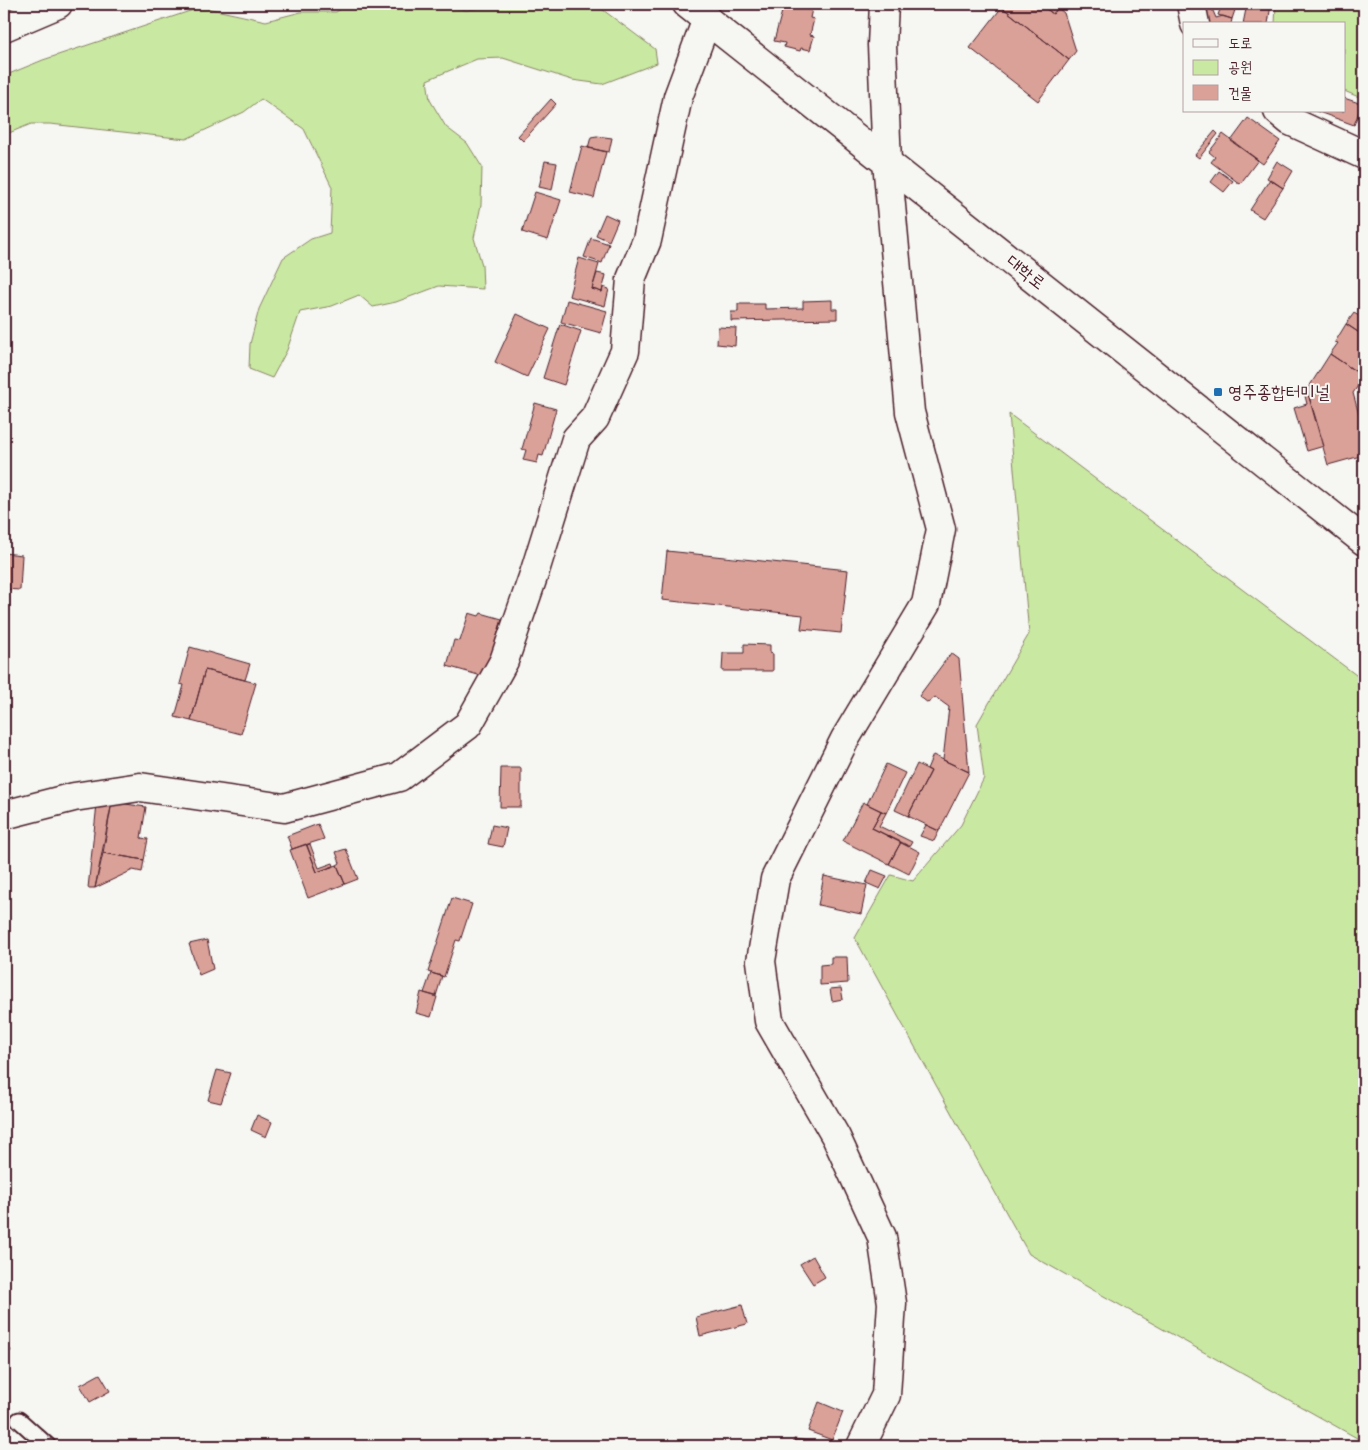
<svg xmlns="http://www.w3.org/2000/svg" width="1368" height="1450" viewBox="0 0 1368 1450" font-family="Itim,'Poor Story',sans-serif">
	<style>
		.green { fill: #c9e9a2; stroke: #8a8466 }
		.building { fill: #daa198; stroke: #4a1f2b }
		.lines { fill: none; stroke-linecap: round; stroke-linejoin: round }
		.lane-casing { stroke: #4a1f2b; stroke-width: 19 }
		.street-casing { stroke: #4a1f2b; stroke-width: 31 }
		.secondary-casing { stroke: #4a1f2b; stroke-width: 31 }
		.primary-casing { stroke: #4a1f2b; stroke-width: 31 }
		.lane { stroke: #f6f6f2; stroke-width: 15 }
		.street { stroke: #f6f6f2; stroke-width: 28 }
		.secondary { stroke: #f6f6f2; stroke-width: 28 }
		.primary { stroke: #f6f6f2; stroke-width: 28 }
		.poi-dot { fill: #1f6fb2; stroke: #f6f6f2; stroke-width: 2 }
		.labels { text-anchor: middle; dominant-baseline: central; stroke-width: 4; stroke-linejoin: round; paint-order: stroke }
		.street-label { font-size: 18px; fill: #4a1f2b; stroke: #f6f6f2 }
		.poi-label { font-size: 18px; fill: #4a1f2b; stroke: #f6f6f2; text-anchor: start }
	</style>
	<rect width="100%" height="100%" fill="#f6f6f2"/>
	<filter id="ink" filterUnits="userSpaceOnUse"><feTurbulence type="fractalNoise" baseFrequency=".02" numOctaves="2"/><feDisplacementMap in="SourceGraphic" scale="10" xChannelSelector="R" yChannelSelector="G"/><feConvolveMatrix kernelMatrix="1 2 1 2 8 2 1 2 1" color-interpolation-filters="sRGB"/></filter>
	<g filter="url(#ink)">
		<path class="green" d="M 349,4 L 439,4 L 466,10 L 517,4 L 595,4 L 655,49 L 657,63 L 602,84 L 572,80 L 503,58 L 477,59 L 427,80 L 430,100 L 446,127 L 467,143 L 482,167 L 481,205 L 474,238 L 482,265 L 483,289 L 439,286 L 396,302 L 373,307 L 359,295 L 332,306 L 300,312 L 287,350 L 272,378 L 249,369 L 250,344 L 259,309 L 283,258 L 311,239 L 330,233 L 332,187 L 304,129 L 261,99 L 244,112 L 186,139 L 50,124 L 31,124 L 4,135 L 4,76 L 43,60 L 202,7 L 266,21 L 301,12 L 336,12 Z
			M 1276,4 L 1364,4 L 1364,99 L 1344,91 L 1344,24 L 1275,24 Z
			M 1009,414 L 1364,681 L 1364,1442 L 1029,1254 L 855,938 L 891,875 L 913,881 L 961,825 L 984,778 L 977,724 L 1029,634 Z"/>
		<path class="building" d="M 784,4 L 812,9 L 810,18 L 814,19 L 810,35 L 814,36 L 810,50 L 801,48 L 800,51 L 784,47 L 785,43 L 774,41 Z
			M 815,4 L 835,4 L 833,9 Z
			M 998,4 L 1040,4 L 1053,14 L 1058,8 L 1064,13 L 1076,51 L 1069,60 Z
			M 1040,4 L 1061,4 L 1053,14 Z
			M 1202,4 L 1210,4 L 1216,18 L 1223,16 L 1232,19 L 1231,24 L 1207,24 Z
			M 1222,4 L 1237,4 L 1232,19 L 1218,15 Z
			M 1247,4 L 1271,4 L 1268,24 L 1243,24 Z
			M 1002,7 L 1069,60 L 1038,101 L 970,48 Z
			M 1344,98 L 1362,104 L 1354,125 L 1316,111 L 1344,111 Z
			M 551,99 L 556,104 L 523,141 L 518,136 Z
			M 1248,118 L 1280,141 L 1263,164 L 1231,141 Z
			M 1215,131 L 1218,134 L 1199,158 L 1195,155 Z
			M 1223,134 L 1258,160 L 1240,184 L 1211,162 L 1215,157 L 1209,152 Z
			M 597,136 L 612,138 L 609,152 L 588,148 L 591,137 Z
			M 582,146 L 606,152 L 594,198 L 570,192 Z
			M 545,161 L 557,163 L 552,190 L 539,187 Z
			M 1277,161 L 1293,171 L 1283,188 L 1267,178 Z
			M 1219,171 L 1233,181 L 1224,192 L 1211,182 Z
			M 1270,179 L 1283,188 L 1263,218 L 1250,210 Z
			M 535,192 L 561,200 L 548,240 L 522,232 Z
			M 605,214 L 618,220 L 609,241 L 596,235 Z
			M 591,238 L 609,244 L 602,263 L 584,257 Z
			M 579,258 L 599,264 L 592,289 L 602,292 L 603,287 L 609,289 L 605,306 L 569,296 Z
			M 597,273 L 606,275 L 602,292 L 592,289 Z
			M 567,300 L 607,311 L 601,333 L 561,322 Z
			M 832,300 L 832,309 L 837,309 L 837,319 L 731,321 L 731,312 L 738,312 L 738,304 L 765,304 L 765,309 L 803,308 L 803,301 Z
			M 1354,313 L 1364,319 L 1364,336 L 1346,324 Z
			M 517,314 L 550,329 L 527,377 L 495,362 Z
			M 560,324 L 581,331 L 564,385 L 543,378 Z
			M 1346,324 L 1364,336 L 1364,377 L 1330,354 L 1338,343 L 1335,342 Z
			M 718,327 L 736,328 L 735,346 L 717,344 Z
			M 1330,354 L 1364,377 L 1353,393 L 1364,433 L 1364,455 L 1328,465 L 1307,390 Z
			M 1307,390 L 1324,446 L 1307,451 L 1294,408 L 1307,404 L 1304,392 Z
			M 535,403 L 556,409 L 543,456 L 539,455 L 537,463 L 523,460 L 526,450 L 522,449 Z
			M 667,551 L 848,570 L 841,633 L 801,629 L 803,615 L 662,600 Z
			M 4,553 L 22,555 L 20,590 L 4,589 Z
			M 469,613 L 479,616 L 481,613 L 502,619 L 485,677 L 447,666 L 454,640 L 460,641 Z
			M 744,644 L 770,645 L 770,653 L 773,654 L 773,671 L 722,671 L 723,653 L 744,653 Z
			M 190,647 L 250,664 L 245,680 L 205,670 L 191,721 L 175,717 L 184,685 L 180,684 Z
			M 951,653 L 959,659 L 969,772 L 943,760 L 949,707 L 935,697 L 928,703 L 919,696 Z
			M 205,670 L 256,683 L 241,734 L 191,721 Z
			M 933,755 L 969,772 L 939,831 L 908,816 L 931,771 L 927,769 Z
			M 886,764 L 905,773 L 886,813 L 867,804 Z
			M 917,764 L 931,771 L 908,816 L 895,810 Z
			M 501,768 L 521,768 L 521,807 L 500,807 Z
			M 112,802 L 146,807 L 141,838 L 148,839 L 144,860 L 103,853 Z
			M 112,802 L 95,888 L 88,888 L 97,804 Z
			M 863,802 L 881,811 L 872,828 L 901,842 L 889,864 L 843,841 Z
			M 881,811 L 886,813 L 879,826 L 912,842 L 909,847 L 872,828 Z
			M 318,824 L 324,839 L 292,849 L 287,836 Z
			M 492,825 L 507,828 L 503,847 L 488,844 Z
			M 926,825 L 939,831 L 934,841 L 920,836 Z
			M 901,842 L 920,852 L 909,874 L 889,864 Z
			M 306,844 L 317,872 L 337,865 L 345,884 L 308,898 L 290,850 Z
			M 310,844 L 319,868 L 333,863 L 334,866 L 317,872 L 307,845 Z
			M 346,849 L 358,879 L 345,884 L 337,865 L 340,863 L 336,852 Z
			M 103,853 L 144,860 L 142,872 L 133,870 L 95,888 Z
			M 872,870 L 887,876 L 880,889 L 866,883 Z
			M 824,876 L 867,885 L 861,914 L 818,905 Z
			M 452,898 L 472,904 L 460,941 L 456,940 L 444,977 L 428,972 Z
			M 207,940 L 213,969 L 199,975 L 189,944 Z
			M 831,957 L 847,957 L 848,983 L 820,985 L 820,965 L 831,964 Z
			M 431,973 L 442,976 L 436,996 L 424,993 Z
			M 841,988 L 843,999 L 832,1001 L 830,989 Z
			M 421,992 L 437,997 L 431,1017 L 416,1013 Z
			M 217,1070 L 231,1073 L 221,1103 L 208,1100 Z
			M 257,1115 L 272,1122 L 266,1137 L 251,1130 Z
			M 813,1256 L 825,1277 L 813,1284 L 800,1264 Z
			M 742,1305 L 747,1324 L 700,1336 L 696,1317 Z
			M 4,1346 L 11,1350 L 4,1362 Z
			M 100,1374 L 110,1391 L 90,1402 L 80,1385 Z
			M 819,1402 L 843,1412 L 832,1440 L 808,1431 Z
			M 794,1439 L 816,1442 L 815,1446 L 794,1446 Z"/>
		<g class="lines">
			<defs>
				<path id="lane" d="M 19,1420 L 48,1446"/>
				<path id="street" d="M 884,4 L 882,45 L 887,162
					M 1191,4 L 1195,24
					M 1278,111 L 1290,121 L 1364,155
					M 4,815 L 74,797 L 140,787 L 284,808 L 399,777 L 468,725 L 504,661 L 534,574 L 576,439 L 595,418 L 625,351 L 631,279 L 647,240 L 678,97 L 707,19"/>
				<path id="secondary" d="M 687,4 L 1364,541
					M 861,1446 L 886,1395 L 892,1303 L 882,1237 L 836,1137 L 769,1021 L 761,961 L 775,879 L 845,739 L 926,604 L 941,529 L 910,412 L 887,162"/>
				<path id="primary" d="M 4,27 L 58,4"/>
			</defs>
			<use href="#lane" class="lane-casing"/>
			<use href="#street" class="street-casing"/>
			<use href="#secondary" class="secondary-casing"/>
			<use href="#primary" class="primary-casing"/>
			<use href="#lane" class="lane"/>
			<use href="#street" class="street"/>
			<use href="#secondary" class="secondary"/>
			<use href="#primary" class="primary"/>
		</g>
	</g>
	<rect class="poi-dot" x="1213" y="387" width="10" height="10" rx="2.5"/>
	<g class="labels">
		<g class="street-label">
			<text transform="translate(1026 272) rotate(38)">대학로</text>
		</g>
		<g class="poi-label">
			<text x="1228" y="392">영주종합터미널</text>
		</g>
	</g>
	<rect width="1368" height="1450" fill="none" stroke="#f6f6f2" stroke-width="20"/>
	<rect x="10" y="10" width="1348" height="1430" fill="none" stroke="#4a1f2b" stroke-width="2" filter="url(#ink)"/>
	<rect x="1183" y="22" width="162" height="90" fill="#f6f6f2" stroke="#b1a0a2"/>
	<rect x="1193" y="39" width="25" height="8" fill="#f6f6f2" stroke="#b1a0a2"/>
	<text x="1228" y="48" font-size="15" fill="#4a1f2b">도로</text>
	<rect x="1193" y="60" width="25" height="15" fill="#c9e9a2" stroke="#b1a0a2"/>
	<text x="1228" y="72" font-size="15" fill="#4a1f2b">공원</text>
	<rect x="1193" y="85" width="25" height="15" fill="#daa198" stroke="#b1a0a2"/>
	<text x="1228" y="98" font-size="15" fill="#4a1f2b">건물</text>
</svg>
